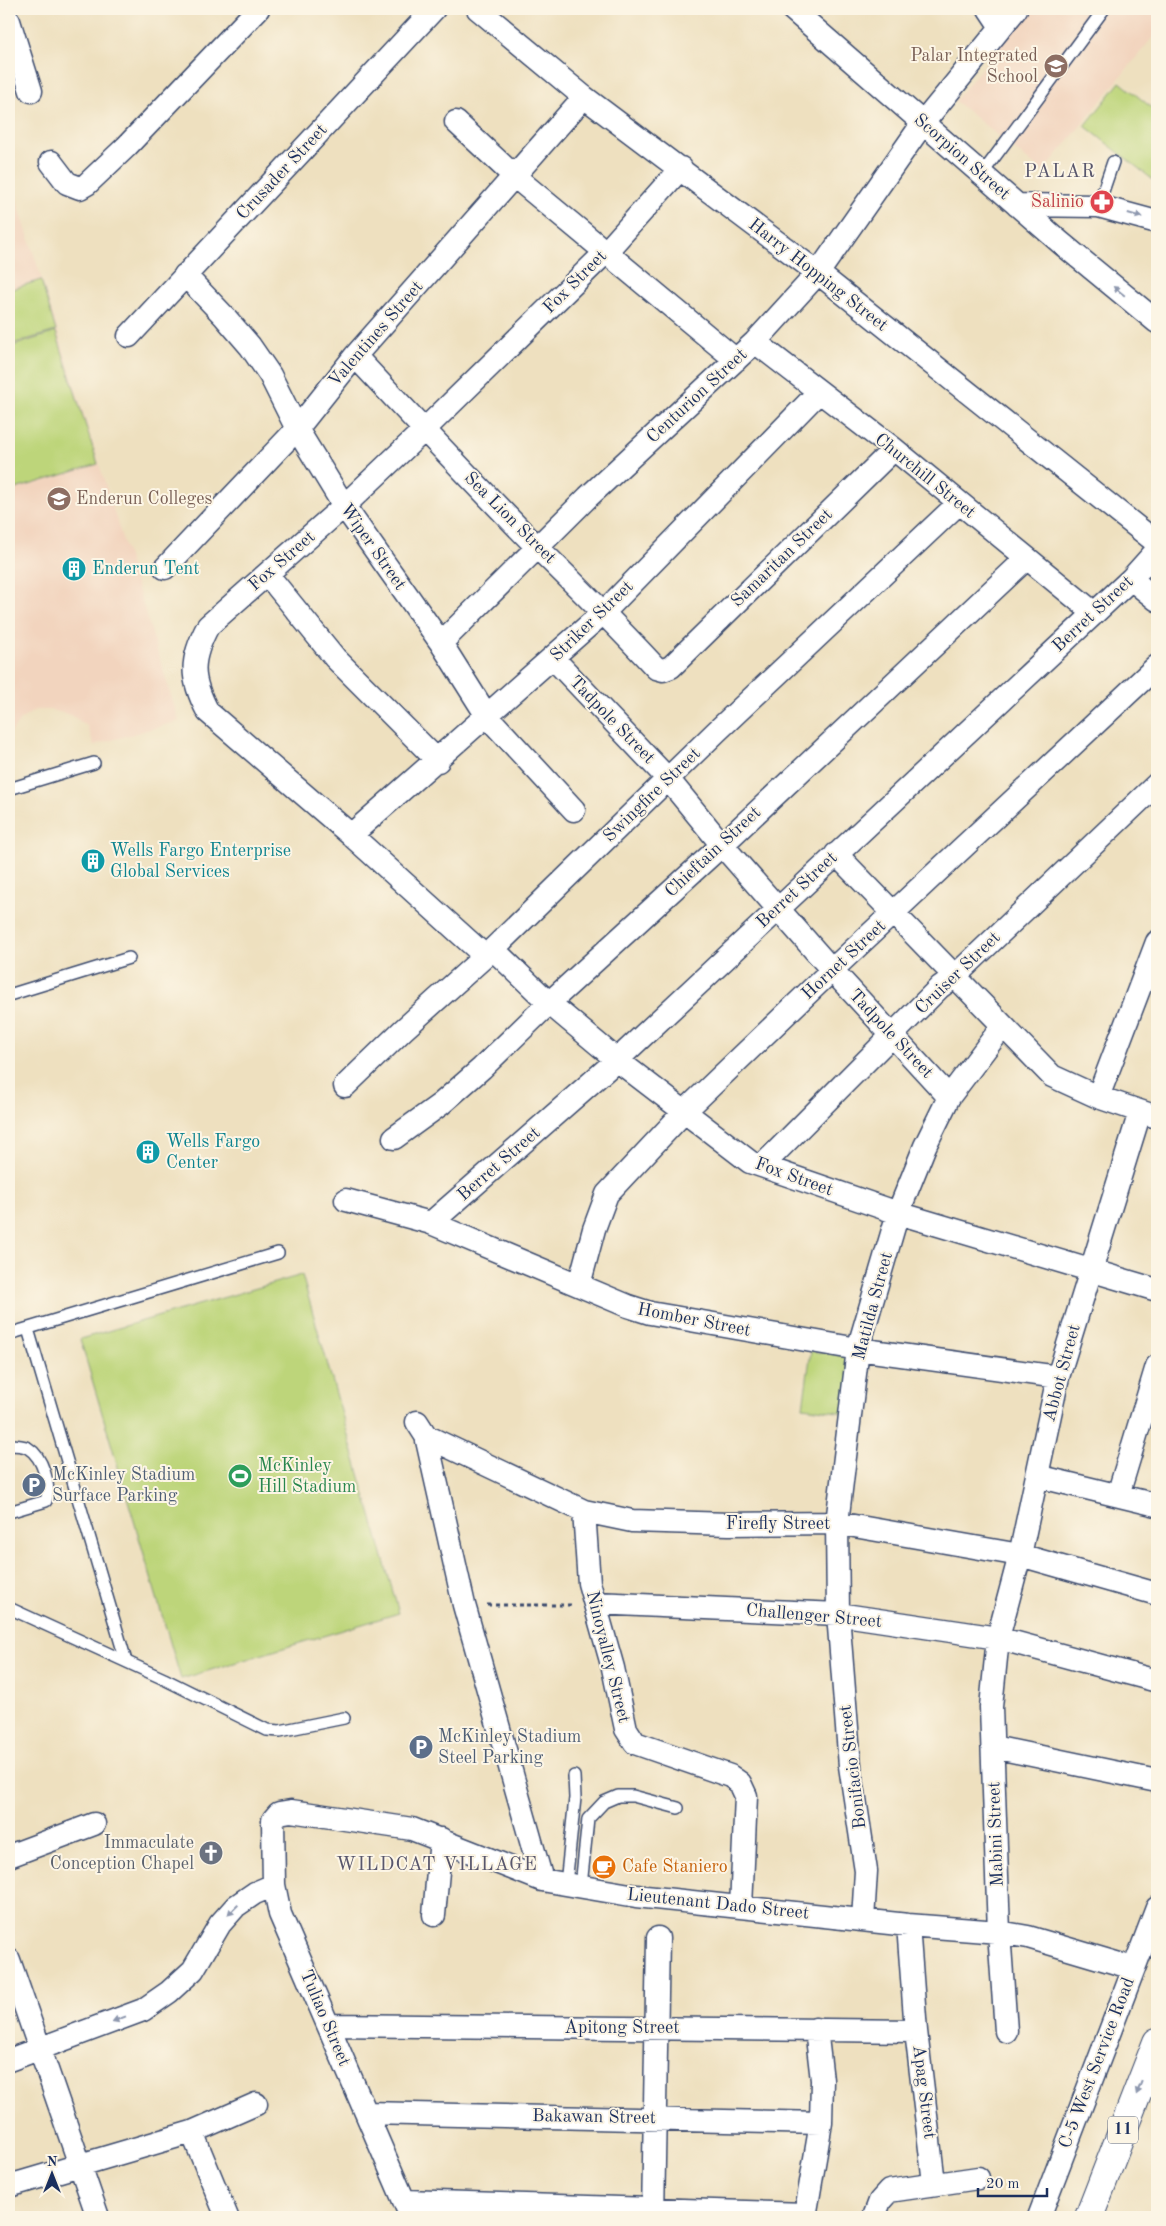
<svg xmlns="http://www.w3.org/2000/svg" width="1166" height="2226" viewBox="0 0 1166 2226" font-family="'Old Standard TT',serif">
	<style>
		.built { fill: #f2d4be }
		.green { fill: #bdd57a; stroke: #6c826c }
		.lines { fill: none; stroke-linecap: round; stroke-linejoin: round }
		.lane-casing { stroke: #3b4a6d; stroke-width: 14 }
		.street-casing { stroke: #3b4a6d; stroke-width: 25 }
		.primary-casing { stroke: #3b4a6d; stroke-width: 30 }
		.path { stroke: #3b4a6d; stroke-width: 3; stroke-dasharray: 4 4; stroke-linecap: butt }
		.lane { stroke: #fff; stroke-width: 11 }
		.street { stroke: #fff; stroke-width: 22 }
		.primary { stroke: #fff; stroke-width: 28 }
		.oneway { fill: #8d97ae }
		.labels { text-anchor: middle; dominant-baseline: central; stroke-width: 4; stroke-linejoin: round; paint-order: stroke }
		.shield { fill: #fcf5e5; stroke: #5e6a86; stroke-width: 1 }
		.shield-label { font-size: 16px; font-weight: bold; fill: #1b2f5e }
		.education-label { font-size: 18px; fill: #785e54; stroke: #fcf5e5; text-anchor: end }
		.street-label { font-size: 18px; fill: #1b2f5e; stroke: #fcf5e5 }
		.health-label { font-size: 18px; fill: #be3a42; stroke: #fcf5e5; text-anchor: end }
		.culture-label { font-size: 18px; fill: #0d838f; stroke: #fcf5e5; text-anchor: start }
		.leisure-label { font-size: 18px; fill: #27864d; stroke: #fcf5e5; text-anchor: start }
		.service-label { font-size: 18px; fill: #4e5e75; stroke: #fcf5e5; text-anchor: start }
		.worship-label { font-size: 18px; fill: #5b616d; stroke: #fcf5e5; text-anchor: end }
		.food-label { font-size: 18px; fill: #c56008; stroke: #fcf5e5; text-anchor: start }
		.neighbourhood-label { font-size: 19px; letter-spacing: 1px; fill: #59576d; stroke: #fcf5e5 }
	</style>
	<rect width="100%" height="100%" fill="#fcf5e5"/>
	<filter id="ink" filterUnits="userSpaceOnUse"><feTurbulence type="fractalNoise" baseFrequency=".02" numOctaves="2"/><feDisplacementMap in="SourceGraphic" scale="10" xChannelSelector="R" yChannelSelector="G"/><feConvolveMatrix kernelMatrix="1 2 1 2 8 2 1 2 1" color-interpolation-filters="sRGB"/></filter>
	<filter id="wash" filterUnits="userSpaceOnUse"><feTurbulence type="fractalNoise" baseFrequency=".0096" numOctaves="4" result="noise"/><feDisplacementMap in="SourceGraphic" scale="20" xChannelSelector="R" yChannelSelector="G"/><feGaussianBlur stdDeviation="1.12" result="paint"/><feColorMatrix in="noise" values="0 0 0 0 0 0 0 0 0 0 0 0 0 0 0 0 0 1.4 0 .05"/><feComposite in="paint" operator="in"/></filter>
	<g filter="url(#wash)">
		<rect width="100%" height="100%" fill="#eee0bf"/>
		<path class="built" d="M 1029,9 L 1157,9 L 1157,32 L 1043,172 L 955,101 Z
			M 9,174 L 179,721 L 94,745 L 87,726 L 71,715 L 51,710 L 35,710 L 20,720 L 9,736 Z"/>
		<path class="green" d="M 1120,82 L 1157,112 L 1157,183 L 1085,126 Z
			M 41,280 L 56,331 L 9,345 L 9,290 Z
			M 56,332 L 98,464 L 9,491 L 9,347 Z
			M 302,1275 L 399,1613 L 181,1679 L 80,1339 Z
			M 811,1351 L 853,1357 L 845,1413 L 803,1407 Z"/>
	</g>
	<g filter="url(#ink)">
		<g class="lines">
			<defs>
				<path id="lane" d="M 982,174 L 1104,9
					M 1098,206 L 1113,162
					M 9,789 L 94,763
					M 9,995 L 129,958
					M 28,1329 L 126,1661
					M 9,1334 L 278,1253
					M 9,1445 C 15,1445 22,1445 28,1448 C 43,1457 51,1486 46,1501 L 9,1512
					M 9,1608 L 164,1679 L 267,1730 L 280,1731 L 344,1718
					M 566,1884 L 575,1798 L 574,1776
					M 581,1886 L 588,1819 L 604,1802 L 618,1796 L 633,1796 L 678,1808"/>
				<path id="street" d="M 478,9 L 584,97 L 818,273 L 1157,543
					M 792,9 L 1061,243 L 1157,322
					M 989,9 L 1001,27
					M 9,21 L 31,91
					M 456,122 L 514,176 L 736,360
					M 51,162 L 67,183 L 80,188 L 87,184 L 126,147 L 258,9
					M 1017,205 L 1098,206 L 1157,222
					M 185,275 L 225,317 L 250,346 L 270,375 L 297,429 L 344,506 L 441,643 L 487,716 L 574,810
					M 129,336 L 434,9
					M 755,342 L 894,449 L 1094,613
					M 355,356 C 415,420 475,484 536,546 C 577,586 617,626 656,668 L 663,670 L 671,667 L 894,449
					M 165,568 L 297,429 L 355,356 L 584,97
					M 267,574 L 335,658 L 438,761
					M 1131,579 L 1157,600
					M 441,643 L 588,497 L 755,342 L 818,273 L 923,123 L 1016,9
					M 553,658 L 668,779 L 722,845 L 832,970 L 949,1097
					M 351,835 L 604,612 L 819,392
					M 836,854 L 1052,1076 L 1098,1097 L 1157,1117
					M 493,949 L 549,1003 L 617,1060 L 750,1162 L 898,1213 L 1157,1290
					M 485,956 L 351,835 L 208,712 C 190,678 190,660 208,626 L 344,506 L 424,430 L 606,252 L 681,168
					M 345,1086 L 403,1030 L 493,949 L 716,732 L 958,504
					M 1098,1097 L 1157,942
					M 394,1138 L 441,1104 L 482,1068 L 549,1003 L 722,845 L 1027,558
					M 762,1166 L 940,987 L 954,977 L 1157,784
					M 346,1200 L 431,1223 L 628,1306 L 650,1313 L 858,1349 L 1058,1377
					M 431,1223 L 617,1060 L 1131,579 L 1157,550
					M 579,1285 L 594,1229 L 607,1194 L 685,1111 L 832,970 L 1157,666
					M 417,1422 L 426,1436 L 584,1511 L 632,1521 L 729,1524 L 837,1523 L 1020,1555 L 1157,1594
					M 426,1436 L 464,1605 L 542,1880
					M 1037,1476 L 1157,1505
					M 1118,1495 L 1157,1366
					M 584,1511 L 589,1583 L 613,1668 L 626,1729 L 635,1743 L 730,1776 L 740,1783 L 746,1796 L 741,1907
					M 596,1603 L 838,1614 L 998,1638 L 1157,1681
					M 993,1747 L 1157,1781
					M 9,1856 L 94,1824
					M 434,1915 L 441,1839
					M 863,1920 L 866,1871 L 850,1766 L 838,1614 L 837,1523 L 858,1349 L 898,1213 L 925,1146 L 949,1097 L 1002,1027
					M 908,1925 L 916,2031 L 934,2183
					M 9,1960 L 98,2217
					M 328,2025 L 916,2031
					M 1006,2031 L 999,1932 L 991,1707 L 998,1638 L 1020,1555 L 1058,1377 L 1140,1112
					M 9,2060 L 143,2010 L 169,1992 L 193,1970 L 220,1924 L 236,1906 L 255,1893 L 274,1885
					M 366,2113 L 821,2123
					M 192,2132 L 227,2217
					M 9,2186 L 192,2132 L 256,2104
					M 404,2201 L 806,2214
					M 411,2217 L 280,1914 L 274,1885 L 273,1820 L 279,1813 L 291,1811 L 412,1829 L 542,1880 L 636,1896 L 908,1925 L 999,1932 L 1028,1937 L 1133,1968
					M 653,2217 L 658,1938
					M 805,2217 L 821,2123 L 822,2080 L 816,2029
					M 874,2217 L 880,2201 L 889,2191 L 978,2178
					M 1039,2217 L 1157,1908"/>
				<path id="primary" d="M 1089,2217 L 1157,2042"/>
			</defs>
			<use href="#lane" class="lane-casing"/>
			<use href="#street" class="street-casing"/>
			<use href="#primary" class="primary-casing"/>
			<path class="path" d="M 487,1605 L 573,1605"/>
			<use href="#lane" class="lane"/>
			<use href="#street" class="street"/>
			<use href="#primary" class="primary"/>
		</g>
		<defs><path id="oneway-solid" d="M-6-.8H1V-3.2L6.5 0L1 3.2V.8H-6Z" transform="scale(1.25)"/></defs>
		<g class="oneway">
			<use href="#oneway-solid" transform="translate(1135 215) rotate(16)"/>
			<use href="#oneway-solid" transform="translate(1119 291) rotate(-141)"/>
			<use href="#oneway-solid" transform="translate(233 1910) rotate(135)"/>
			<use href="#oneway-solid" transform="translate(119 2019) rotate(159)"/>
			<use href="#oneway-solid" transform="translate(1139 2088) rotate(112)"/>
		</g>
	</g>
	<defs>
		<symbol id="school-disc" viewBox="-11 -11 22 22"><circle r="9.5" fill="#8d6e63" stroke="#fcf5e5"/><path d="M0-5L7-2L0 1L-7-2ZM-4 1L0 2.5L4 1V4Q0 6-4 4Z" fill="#fff"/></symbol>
		<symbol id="pharmacy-disc" viewBox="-11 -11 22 22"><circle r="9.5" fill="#e0444e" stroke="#fcf5e5"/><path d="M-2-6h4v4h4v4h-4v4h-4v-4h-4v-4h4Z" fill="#fff"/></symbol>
		<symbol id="university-disc" viewBox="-11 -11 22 22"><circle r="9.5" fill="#8d6e63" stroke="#fcf5e5"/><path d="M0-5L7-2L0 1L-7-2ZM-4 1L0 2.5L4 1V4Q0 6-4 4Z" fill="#fff"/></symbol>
		<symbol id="building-disc" viewBox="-11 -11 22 22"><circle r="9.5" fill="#0f9aa8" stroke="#fcf5e5"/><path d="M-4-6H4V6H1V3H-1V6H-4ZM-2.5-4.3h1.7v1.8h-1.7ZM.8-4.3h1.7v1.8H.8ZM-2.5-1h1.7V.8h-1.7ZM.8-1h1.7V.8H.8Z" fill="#fff"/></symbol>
		<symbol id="stadium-disc" viewBox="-11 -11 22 22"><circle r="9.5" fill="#2e9e5b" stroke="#fcf5e5"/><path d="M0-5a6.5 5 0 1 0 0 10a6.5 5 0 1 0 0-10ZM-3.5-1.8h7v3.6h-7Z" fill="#fff"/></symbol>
		<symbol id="parking-disc" viewBox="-11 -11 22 22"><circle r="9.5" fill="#5c6f8a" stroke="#fcf5e5"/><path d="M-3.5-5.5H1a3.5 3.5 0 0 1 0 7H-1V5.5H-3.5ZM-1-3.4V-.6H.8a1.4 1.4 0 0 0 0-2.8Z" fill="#fff"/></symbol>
		<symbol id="church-disc" viewBox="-11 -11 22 22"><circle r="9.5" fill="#6b7280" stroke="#fcf5e5"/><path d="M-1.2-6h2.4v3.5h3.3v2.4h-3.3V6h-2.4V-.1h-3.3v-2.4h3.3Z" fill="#fff"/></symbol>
		<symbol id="cafe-disc" viewBox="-11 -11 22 22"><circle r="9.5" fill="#e8710a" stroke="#fcf5e5"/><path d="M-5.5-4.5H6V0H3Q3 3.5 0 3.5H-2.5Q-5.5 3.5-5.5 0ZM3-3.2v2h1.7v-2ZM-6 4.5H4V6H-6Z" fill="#fff"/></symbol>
	</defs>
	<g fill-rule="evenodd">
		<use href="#school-disc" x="1042" y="52" width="28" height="28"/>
		<use href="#pharmacy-disc" x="1088" y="188" width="28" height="28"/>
		<use href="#university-disc" x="45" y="485" width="28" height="28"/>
		<use href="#building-disc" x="60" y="555" width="28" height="28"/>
		<use href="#building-disc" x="79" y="847" width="28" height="28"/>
		<use href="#building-disc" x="134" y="1138" width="28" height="28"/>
		<use href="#stadium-disc" x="226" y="1462" width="28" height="28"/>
		<use href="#parking-disc" x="20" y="1471" width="28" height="28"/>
		<use href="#parking-disc" x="407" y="1733" width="28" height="28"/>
		<use href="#church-disc" x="197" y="1839" width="28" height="28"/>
		<use href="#cafe-disc" x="590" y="1853" width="28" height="28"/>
	</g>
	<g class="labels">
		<rect class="shield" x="1108" y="2116.5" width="30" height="27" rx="4"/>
		<g class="shield-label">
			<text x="1123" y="2130">11</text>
		</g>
		<g class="education-label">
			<text x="1038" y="56">Palar Integrated<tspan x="1038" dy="21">School</tspan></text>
			<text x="76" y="499" text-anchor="start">Enderun Colleges</text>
		</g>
		<g class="street-label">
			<text transform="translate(962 157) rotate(41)">Scorpion Street</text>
			<text transform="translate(282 172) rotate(-47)">Crusader Street</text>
			<text transform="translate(818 275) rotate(38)">Harry Hopping Street</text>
			<text transform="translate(575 282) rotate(-45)">Fox Street</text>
			<text transform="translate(376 334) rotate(-49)">Valentines Street</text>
			<text transform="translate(697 396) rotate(-43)">Centurion Street</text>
			<text transform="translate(925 476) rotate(39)">Churchill Street</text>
			<text transform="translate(510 518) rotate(45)">Sea Lion Street</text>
			<text transform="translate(373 547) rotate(55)">Wiper Street</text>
			<text transform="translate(782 558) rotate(-44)">Samaritan Street</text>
			<text transform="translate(282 561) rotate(-41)">Fox Street</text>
			<text transform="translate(1093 614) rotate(-43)">Berret Street</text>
			<text transform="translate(592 621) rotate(-44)">Striker Street</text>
			<text transform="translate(612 720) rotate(46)">Tadpole Street</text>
			<text transform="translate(652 795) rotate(-44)">Swingfire Street</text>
			<text transform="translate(713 852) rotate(-43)">Chieftain Street</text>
			<text transform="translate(797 890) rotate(-43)">Berret Street</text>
			<text transform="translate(844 960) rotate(-43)">Hornet Street</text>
			<text transform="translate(958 973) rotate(-44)">Cruiser Street</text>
			<text transform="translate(891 1034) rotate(47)">Tadpole Street</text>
			<text transform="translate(499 1164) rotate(-41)">Berret Street</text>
			<text transform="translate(794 1177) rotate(20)">Fox Street</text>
			<text transform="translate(873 1306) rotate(-75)">Matilda Street</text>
			<text transform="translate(694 1320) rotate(11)">Homber Street</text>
			<text transform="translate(1062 1373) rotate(-75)">Abbot Street</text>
			<text x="778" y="1524">Firefly Street</text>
			<text transform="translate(814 1616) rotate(5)">Challenger Street</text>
			<text transform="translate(608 1657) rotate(76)">Ninoyalley Street</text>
			<text transform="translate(853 1767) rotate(-97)">Bonifacio Street</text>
			<text transform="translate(996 1834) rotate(-92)">Mabini Street</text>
			<text transform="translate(718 1904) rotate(6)">Lieutenant Dado Street</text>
			<text transform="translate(325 2018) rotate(67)">Tuliao Street</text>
			<text x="622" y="2028">Apitong Street</text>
			<text transform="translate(1097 2063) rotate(-69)">C-5 West Service Road</text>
			<text transform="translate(924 2092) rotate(83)">Apag Street</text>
			<text transform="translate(594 2117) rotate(1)">Bakawan Street</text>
		</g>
		<g class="health-label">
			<text x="1084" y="202">Salinio</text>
		</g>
		<g class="culture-label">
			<text x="92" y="569">Enderun Tent</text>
			<text x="110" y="851">Wells Fargo Enterprise<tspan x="110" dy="21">Global Services</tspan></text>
			<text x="166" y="1142">Wells Fargo<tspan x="166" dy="21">Center</tspan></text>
		</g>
		<g class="leisure-label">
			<text x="258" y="1466">McKinley<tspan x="258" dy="21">Hill Stadium</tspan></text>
		</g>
		<g class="service-label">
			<text x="52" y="1475">McKinley Stadium<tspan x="52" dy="21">Surface Parking</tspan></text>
			<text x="438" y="1737">McKinley Stadium<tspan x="438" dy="21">Steel Parking</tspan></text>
		</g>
		<g class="worship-label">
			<text x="194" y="1843">Immaculate<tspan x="194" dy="21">Conception Chapel</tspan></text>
		</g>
		<g class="food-label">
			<text x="622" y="1867">Cafe Staniero</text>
		</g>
		<g class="neighbourhood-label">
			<text x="1060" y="172">PALAR</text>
			<text x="437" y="1865">WILDCAT VILLAGE</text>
		</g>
	</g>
	<rect width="1166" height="2226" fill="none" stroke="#fcf5e5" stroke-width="30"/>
	<g transform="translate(52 2174)" stroke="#fcf5e5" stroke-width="4" paint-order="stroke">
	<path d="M0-4L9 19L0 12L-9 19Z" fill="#1b2f5e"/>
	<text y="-8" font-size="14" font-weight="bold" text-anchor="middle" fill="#1b2f5e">N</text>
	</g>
	<path d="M978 2188v8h69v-8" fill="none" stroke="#1b2f5e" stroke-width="2.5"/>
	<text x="986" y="2188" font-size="15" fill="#1b2f5e" stroke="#fcf5e5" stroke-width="4" paint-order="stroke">20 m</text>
</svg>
